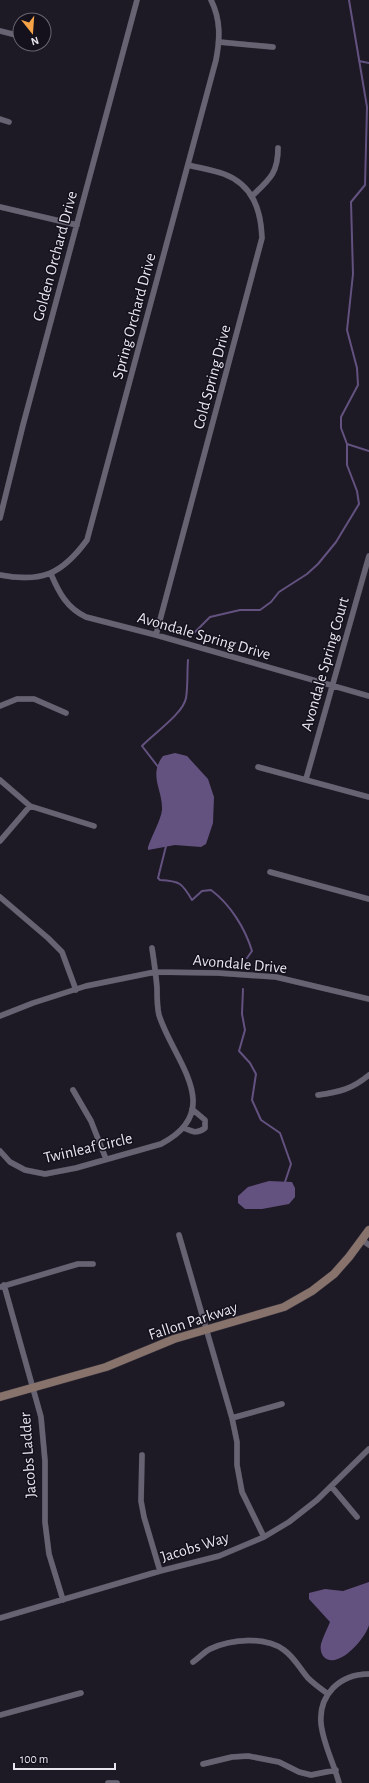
<svg xmlns="http://www.w3.org/2000/svg" width="369" height="1783" viewBox="0 0 369 1783" font-family="'Alegreya Sans',sans-serif">
	<style>
		.water { fill: #63527f }
		.lines { fill: none; stroke-linecap: round; stroke-linejoin: round }
		.stream { stroke: #63527f; stroke-width: 2 }
		.street-casing { stroke: #39363f; stroke-width: 6 }
		.secondary-casing { stroke: #39363f; stroke-width: 9 }
		.street { stroke: #686372; stroke-width: 5.5 }
		.secondary { stroke: #88736c; stroke-width: 8 }
		.labels { text-anchor: middle; dominant-baseline: central; stroke-width: 3; stroke-linejoin: round; paint-order: stroke }
		.street-label { font-size: 16px; fill: #e8e5ee; stroke: #14101c }
	</style>
	<rect width="100%" height="100%" fill="#1d1925"/>
	<path class="water" d="M 175,753 L 187,756 L 208,779 L 214,797 L 213,823 L 206,844 L 201,847 L 175,845 L 148,850 L 148,847 C 151,837 161,820 162,810 C 163,789 148,776 163,756 Z
		M 269,1181 L 292,1182 L 295,1188 L 295,1197 L 289,1204 L 262,1209 L 245,1209 L 238,1203 L 238,1196 L 248,1187 Z
		M 369,1582 C 369,1593 369,1615 369,1625 C 366,1638 337,1672 323,1656 C 321,1653 320,1648 321,1644 C 323,1637 327,1629 330,1622 L 309,1599 L 309,1593 L 325,1589 L 343,1591 Z"/>
	<g class="lines">
		<path class="stream" d="M 359,61 L 369,63
			M 347,444 L 369,451
			M 195,632 L 210,617 L 240,610 L 260,610 L 271,602 L 279,592 L 307,574 L 318,564 L 336,542 L 359,504 L 357,491 L 347,465 L 347,444 L 341,428 L 341,417 L 358,385 L 357,368 L 347,330 L 353,274 L 351,202 L 365,185 L 367,107 L 349,0
			M 159,768 L 142,746 C 153,734 183,714 186,698 C 188,686 187,672 188,660
			M 166,846 L 158,878 L 160,880 C 180,881 182,883 192,900 L 202,891 L 211,890 C 230,904 245,928 252,951 L 247,958
			M 243,989 L 242,1014 L 245,1030 L 239,1051 L 250,1063 L 256,1074 L 252,1100 L 261,1120 L 280,1133 L 291,1164 L 285,1182"/>
		<defs>
			<path id="street" d="M 0,31 L 20,36
				M 219,42 L 273,47
				M 0,119 L 9,122
				M 252,196 C 270,179 278,173 278,148
				M 0,207 L 77,225
				M 0,518 L 23,425 L 137,0
				M 51,574 C 59,593 67,608 86,617 L 156,635 L 369,696
				M 0,575 C 42,583 62,574 87,540 L 216,60 C 220,39 221,20 211,0
				M 156,635 L 262,238 C 261,210 253,185 224,174 C 213,170 200,168 188,165
				M 0,706 L 17,699 L 34,699 L 66,713
				M 258,767 L 369,797
				M 306,779 L 369,556
				M 0,780 L 30,806 L 94,826
				M 0,841 L 30,806
				M 270,872 L 369,899
				M 0,897 L 48,938 L 62,952 L 76,990
				M 0,1016 L 33,1003 L 86,986 L 155,972 L 218,973 L 276,977 L 369,999
				M 73,1090 L 91,1121 L 106,1159
				M 318,1095 C 340,1092 352,1089 369,1075
				M 184,1128 C 193,1132 197,1134 205,1128 L 205,1120 L 192,1109
				M 0,1151 L 10,1162 L 25,1170 L 45,1174 L 76,1168 L 161,1144 C 227,1110 173,1060 159,1015 C 157,1007 157,996 157,988 C 156,974 154,961 152,948
				M 179,1235 L 232,1418 L 237,1442 L 237,1465 L 242,1492 L 264,1537
				M 362,1240 L 369,1245
				M 4,1285 L 41,1417 L 45,1461 L 45,1522 L 49,1554 L 63,1600
				M 0,1287 L 78,1264 L 93,1264
				M 232,1418 L 282,1404
				M 142,1455 L 141,1501 L 144,1517 L 160,1571
				M 331,1486 L 357,1517
				M 0,1618 L 160,1571 L 219,1556 L 264,1537 L 289,1522 L 317,1500 L 369,1449
				M 193,1662 C 199,1658 204,1652 210,1649 C 231,1639 265,1636 284,1650 C 295,1658 300,1669 308,1678 C 314,1684 321,1689 328,1694
				M 0,1715 L 81,1693
				M 203,1764 L 232,1757 L 248,1756 L 279,1762 L 299,1772 L 311,1775 L 336,1770
				M 108,1783 L 117,1783
				M 339,1783 C 331,1752 306,1716 333,1688 C 343,1678 355,1674 369,1674"/>
			<path id="secondary" d="M 0,1397 L 106,1367 L 174,1339 L 284,1307 L 312,1291 L 334,1274 L 349,1257 L 369,1230"/>
		</defs>
		<use href="#street" class="street-casing"/>
		<use href="#secondary" class="secondary-casing"/>
		<use href="#street" class="street"/>
		<use href="#secondary" class="secondary"/>
	</g>
	<g class="labels">
		<g class="street-label">
			<text transform="translate(55 256) rotate(-75)">Golden Orchard Drive</text>
			<text transform="translate(134 316) rotate(-75)">Spring Orchard Drive</text>
			<text transform="translate(212 377) rotate(-75)">Cold Spring Drive</text>
			<text transform="translate(204 636) rotate(16)">Avondale Spring Drive</text>
			<text transform="translate(325 664) rotate(-74)">Avondale Spring Court</text>
			<text transform="translate(240 964) rotate(5)">Avondale Drive</text>
			<text transform="translate(88 1148) rotate(-13)">Twinleaf Circle</text>
			<text transform="translate(193 1321) rotate(-18)">Fallon Parkway</text>
			<text transform="translate(28 1455) rotate(-94)">Jacobs Ladder</text>
			<text transform="translate(195 1547) rotate(-17)">Jacobs Way</text>
		</g>
	</g>
	<g transform="translate(32 32) rotate(163)"><circle r="19" fill="#14101c" stroke="#696570"/>
	<path d="M0-3L7 15L0 10L-7 15Z" fill="#f6a247"/>
	<text y="-6" font-size="11" font-weight="bold" text-anchor="middle" fill="#e8e5ee">N</text>
	</g>
	<path d="M14 1763v6h101v-6" fill="none" stroke="#e8e5ee" stroke-width="2"/>
	<text x="20" y="1763" font-size="12" fill="#e8e5ee" stroke="#14101c" stroke-width="3" paint-order="stroke">100 m</text>
</svg>
